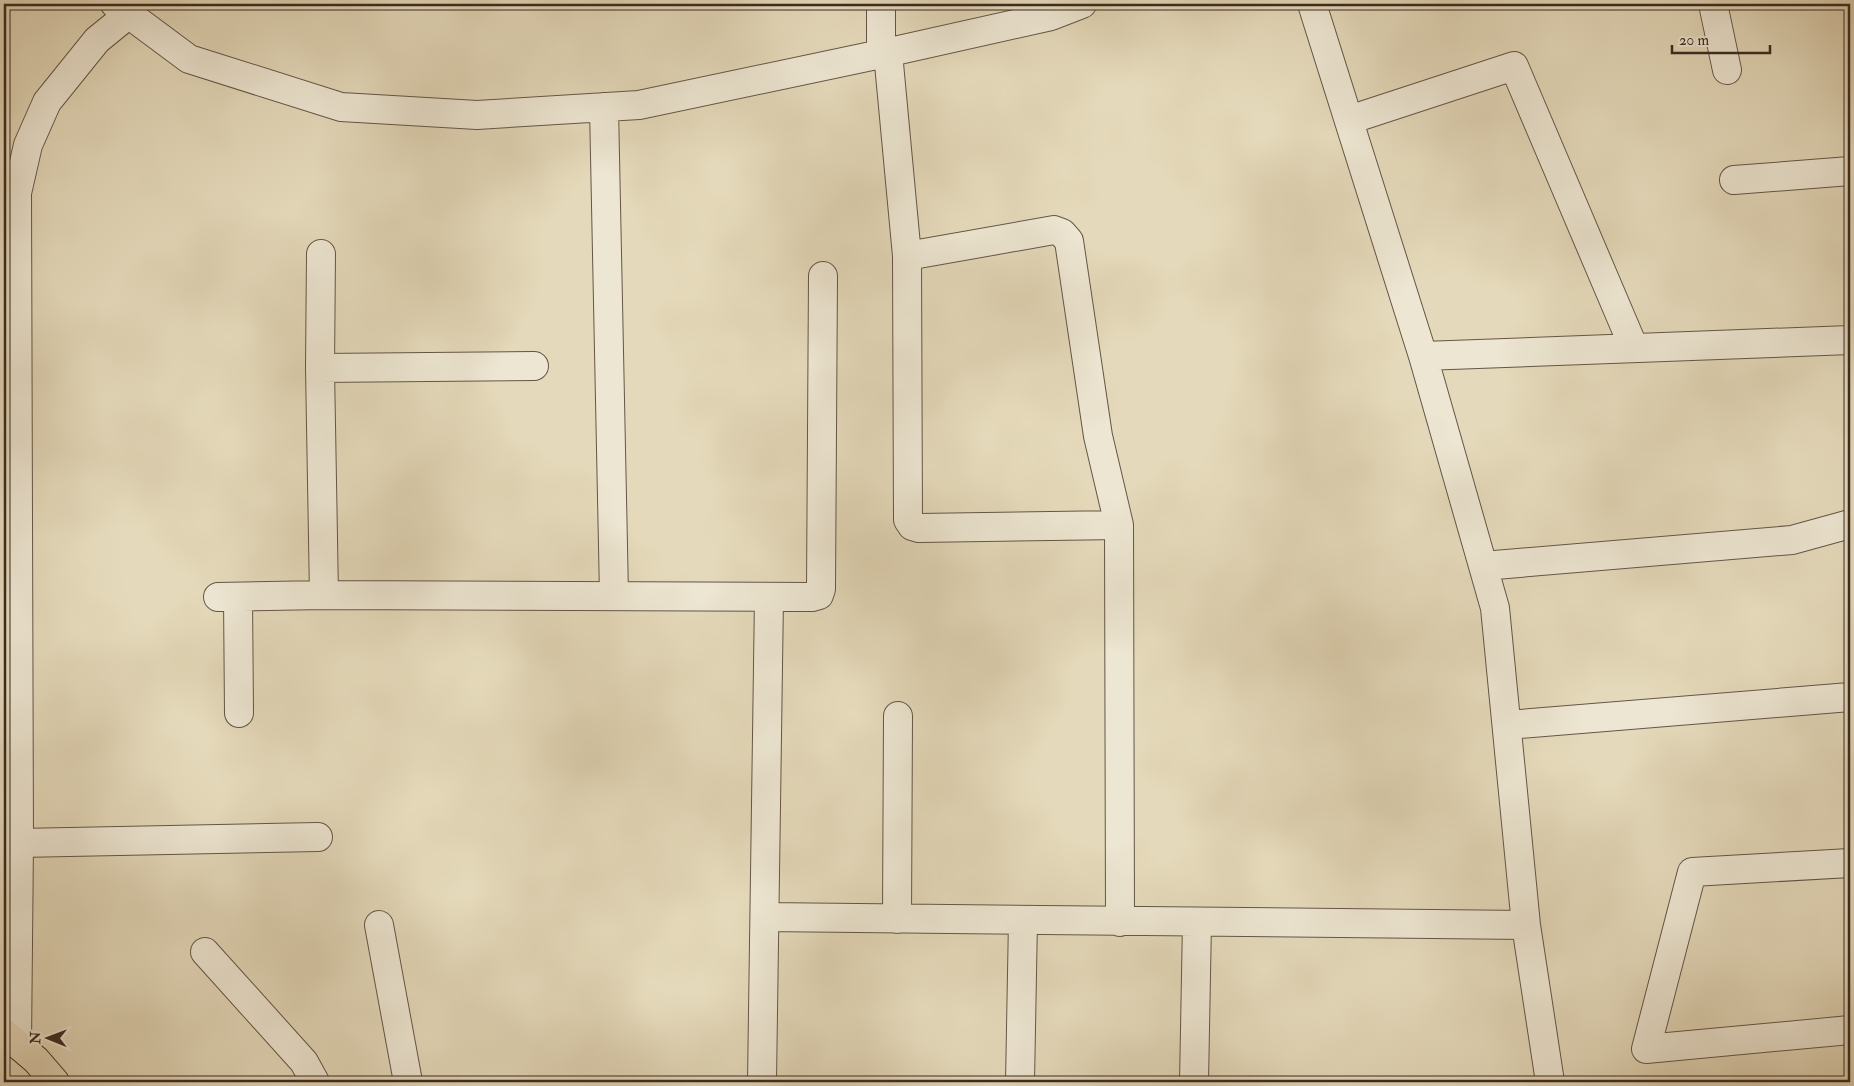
<svg xmlns="http://www.w3.org/2000/svg" width="1854" height="1086" viewBox="0 0 1854 1086" font-family="'IM FELL Double Pica',serif">
	<style>
		.lines { fill: none; stroke-linecap: round; stroke-linejoin: round }
		.street-casing { stroke: #655646; stroke-width: 30 }
		.primary-casing { stroke: #3b2b20; stroke-width: 30 }
		.street { stroke: #ede6d2; stroke-width: 28 }
		.primary { stroke: #e4d9ba; stroke-width: 28 }
	</style>
	<rect width="100%" height="100%" fill="#e4d9ba"/>
	<filter id="stains"><feTurbulence type="fractalNoise" baseFrequency=".004" numOctaves="4"/><feColorMatrix values="0 0 0 0 .2 0 0 0 0 .09 0 0 0 0 .02 0 0 0 .5 -.17"/></filter>
	<radialGradient id="worn" r=".72"><stop offset=".6" stop-color="#630" stop-opacity="0"/><stop offset="1" stop-color="#630" stop-opacity=".3"/></radialGradient>
	<g class="lines">
		<defs>
			<path id="street" d="M 115,4 L 189,59 L 341,107 L 477,115 L 639,105 L 881,54 L 1051,16 L 1082,4
				M 881,4 L 881,54
				M 1312,4 L 1423,356
				M 1713,4 L 1727,70
				M 888,53 L 907,256 L 908,520 L 912,526 L 919,528 L 1119,525
				M 604,107 L 614,595
				M 1349,120 L 1514,66 L 1634,348
				M 1734,180 L 1850,171
				M 321,254 L 320,368 L 324,595
				M 907,256 L 1054,230 L 1062,233 L 1069,241 L 1098,436 L 1119,525 L 1120,922
				M 320,368 L 534,366
				M 1483,566 L 1792,540 L 1850,524
				M 218,597 L 324,595 L 812,597 L 819,595 L 821,589 L 823,276
				M 238,597 L 239,713
				M 1507,725 L 1850,697
				M 19,843 L 318,837
				M 1850,863 L 1692,872 L 1646,1049 L 1850,1030
				M 765,917 L 1526,925 L 1550,1082
				M 897,919 L 898,716
				M 379,925 L 408,1082
				M 1526,925 L 1495,608 L 1423,356 L 1850,340
				M 205,952 L 304,1062 L 315,1082
				M 17,1044 L 19,843 L 17,193 L 28,145 L 47,102 L 97,40 L 129,14
				M 762,1082 L 769,597
				M 1020,1082 L 1023,920
				M 1194,1082 L 1197,922"/>
			<path id="primary" d="M 4,1033 L 36,1060 L 55,1082"/>
		</defs>
		<use href="#street" class="street-casing"/>
		<use href="#primary" class="primary-casing"/>
		<use href="#street" class="street"/>
		<use href="#primary" class="primary"/>
	</g>
	<rect width="1854" height="1086" fill="none" stroke="#e4d9ba" stroke-width="20"/>
	<rect x="5" y="5" width="1844" height="1076" fill="none" stroke="#3b2b20" stroke-width="2.5"/>
	<rect x="10" y="10" width="1834" height="1066" fill="none" stroke="#3b2b20"/>
	<g transform="translate(48 1038) rotate(271)" stroke="#ede6d2" stroke-width="4" paint-order="stroke">
	<path d="M0-4L9 19L0 12L-9 19Z" fill="#3b2b20"/>
	<text y="-8" font-size="14" font-weight="bold" text-anchor="middle" fill="#3b2b20">N</text>
	</g>
	<path d="M1672 45v8h98v-8" fill="none" stroke="#3b2b20" stroke-width="2.5"/>
	<text x="1679" y="45" font-size="15" fill="#3b2b20" stroke="#ede6d2" stroke-width="4" paint-order="stroke">20 m</text>
	<rect width="100%" height="100%" filter="url(#stains)"/>
	<rect width="100%" height="100%" fill="url(#worn)"/>
</svg>
